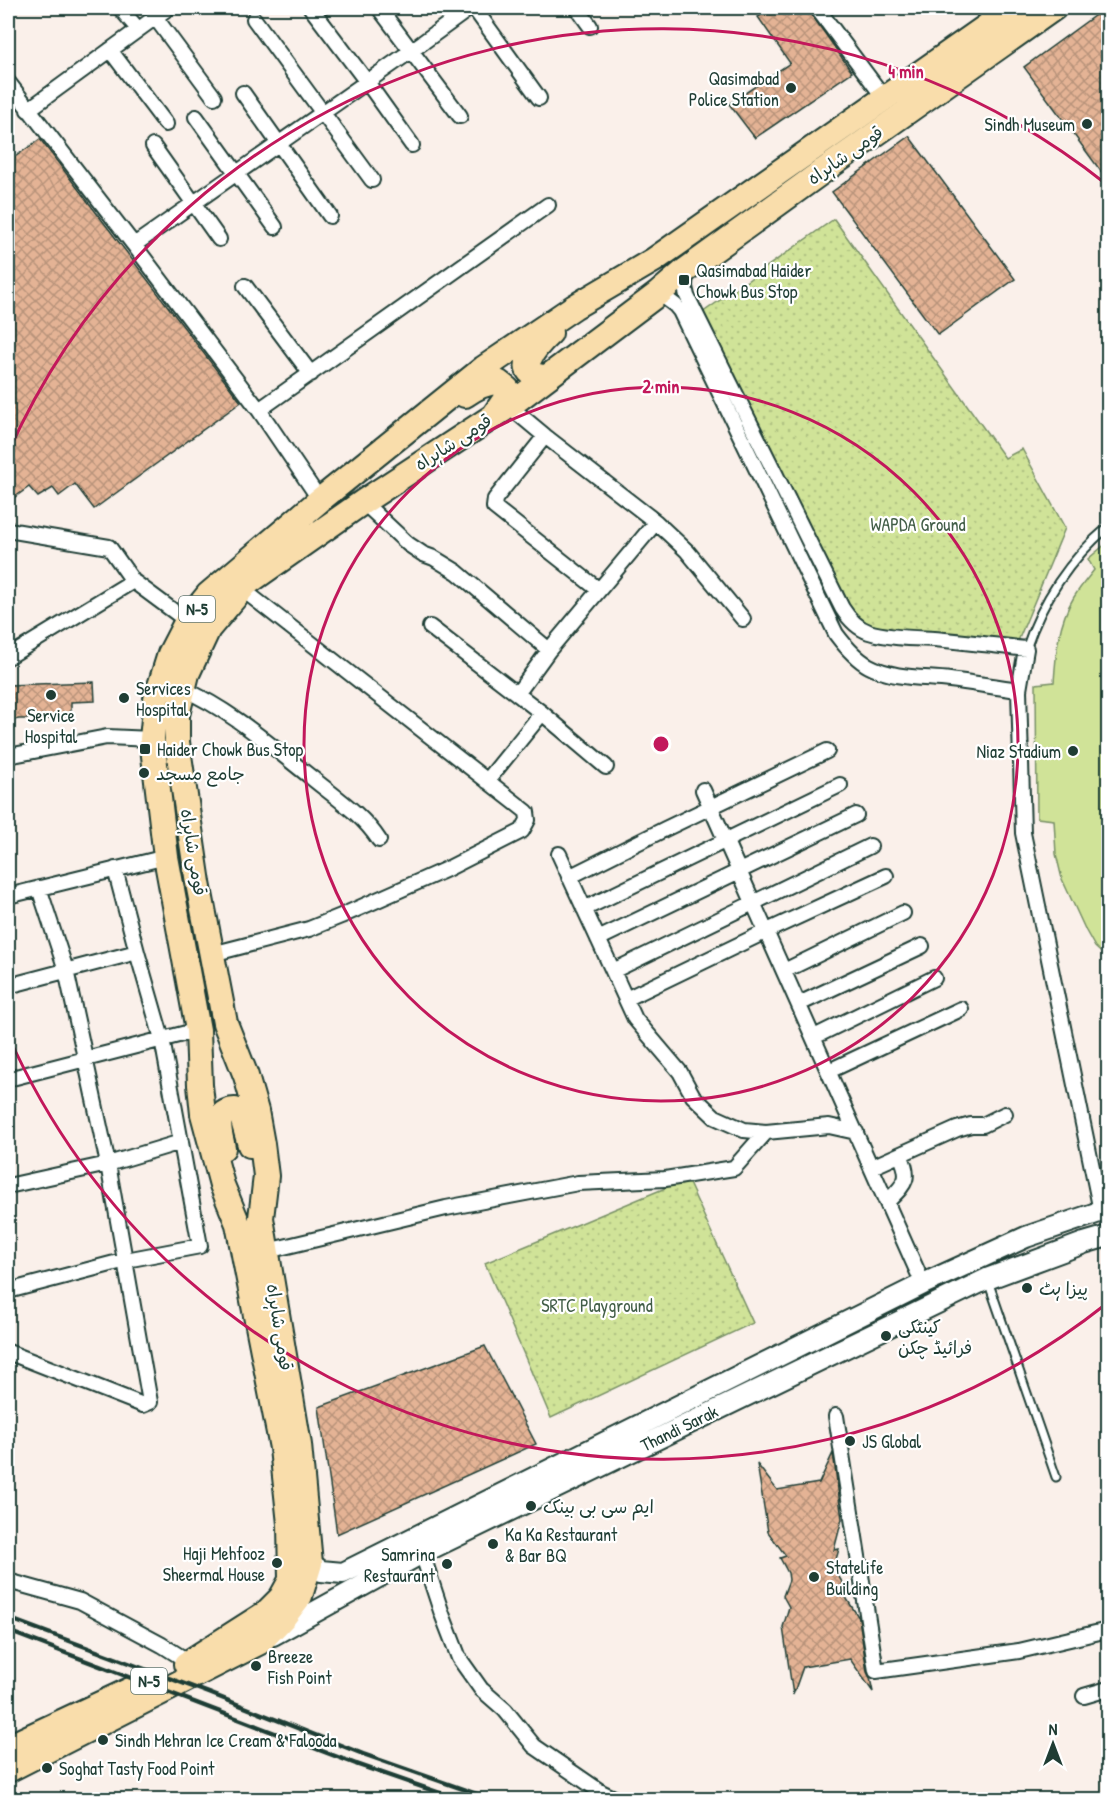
<svg xmlns="http://www.w3.org/2000/svg" width="1116" height="1807" viewBox="0 0 1116 1807" font-family="'Patrick Hand','Playpen Sans Arabic',sans-serif">
	<style>
		.park { fill: url(#park-dots); stroke: #789066; stroke-width: 1.5 }
		.garden { fill: #d0e398; stroke: #789066; stroke-width: 1.5 }
		.building { fill: url(#building-cross-hatch); stroke: #1f3d34; stroke-width: 1.5 }
		.lines { fill: none; stroke-linecap: round; stroke-linejoin: round }
		.lane-casing { stroke: #1f3d34; stroke-width: 11 }
		.street-casing { stroke: #1f3d34; stroke-width: 18 }
		.secondary-casing { stroke: #1f3d34; stroke-width: 24 }
		.highway-casing { stroke: #1f3d34; stroke-width: 28 }
		.lane { stroke: #fff; stroke-width: 7 }
		.street { stroke: #fff; stroke-width: 14 }
		.secondary { stroke: #fff; stroke-width: 20 }
		.highway { stroke: #f9ddab; stroke-width: 24 }
		.rail { stroke: #1f3d34; stroke-width: 4.5 }
		.ring { fill: none; stroke: #c2185b; stroke-width: 3 }
		.poi-dot { fill: #1f3d34; stroke: #fff; stroke-width: 2 }
		.labels { text-anchor: middle; dominant-baseline: central; stroke-width: 4.5; stroke-linejoin: round; paint-order: stroke }
		.shield { fill: #fff; stroke: #627771; stroke-width: 1.5 }
		.shield-label { font-size: 16px; font-weight: bold; fill: #1f3d34 }
		.poi-label { font-size: 18px; fill: #1f3d34; stroke: #fff; text-anchor: start }
		.street-label { font-size: 18px; fill: #1f3d34; stroke: #fff }
		.park-label { font-size: 18px; fill: #425e48; stroke: #fff }
		.centre { fill: #c2185b; stroke: #fff; stroke-width: 3 }
		.ring-label { font-size: 18px; text-anchor: middle; font-weight: bold; fill: #c2185b; stroke: #fff; stroke-width: 4.5; stroke-linejoin: round; paint-order: stroke }
	</style>
	<defs>
		<pattern id="park-dots" width="8" height="8" patternUnits="userSpaceOnUse" patternTransform="scale(1.5)"><rect width="8" height="8" fill="#d0e398"/><path d="M2 2h.1M6 6h.1" fill="none" stroke="#b2c484" stroke-width="1.8" stroke-linecap="round"/></pattern>
		<pattern id="building-cross-hatch" width="8" height="8" patternUnits="userSpaceOnUse" patternTransform="scale(1.5)"><rect width="8" height="8" fill="#e4b395"/><path d="M0 0l8 8M0 8l8-8" fill="none" stroke="#b8937a"/></pattern>
	</defs>
	<rect width="100%" height="100%" fill="#faf0ea"/>
	<filter id="ink" filterUnits="userSpaceOnUse"><feTurbulence type="fractalNoise" baseFrequency=".0167" numOctaves="2"/><feDisplacementMap in="SourceGraphic" scale="12" xChannelSelector="R" yChannelSelector="G"/><feConvolveMatrix kernelMatrix="1 2 1 2 8 2 1 2 1" color-interpolation-filters="sRGB"/></filter>
	<g filter="url(#ink)">
		<path class="park" d="M 834,219 L 1005,458 L 1022,449 L 1065,528 L 1018,641 L 847,627 L 702,313 Z
			M 687,1179 L 753,1323 L 551,1418 L 485,1263 Z"/>
		<path class="garden" d="M 1108,542 L 1108,959 L 1095,947 L 1086,931 L 1062,879 L 1056,854 L 1054,820 L 1037,818 L 1036,684 L 1054,682 C 1056,653 1058,623 1074,597 C 1080,587 1087,579 1094,570 L 1088,559 Z"/>
		<path class="building" d="M 772,8 L 807,8 L 852,72 L 755,138 L 729,104 L 790,63 L 758,17 Z
			M 1105,8 L 1108,8 L 1108,181 L 1024,67 Z
			M 909,136 L 1015,279 L 938,335 L 832,192 Z
			M 40,139 L 241,402 L 94,509 L 75,484 L 59,496 L 53,488 L 38,497 L 29,487 L 8,502 L 8,162 Z
			M 94,682 L 95,701 L 71,702 L 71,719 L 19,719 L 8,721 L 8,685 Z
			M 485,1346 L 536,1444 L 337,1534 L 319,1407 Z
			M 833,1453 L 842,1519 L 834,1550 L 839,1549 L 835,1563 L 836,1572 L 845,1587 L 840,1588 L 859,1618 L 867,1672 L 870,1678 L 873,1692 L 850,1659 L 803,1667 L 793,1695 L 783,1627 L 789,1607 L 783,1596 L 789,1580 L 788,1573 L 780,1558 L 786,1556 L 768,1532 L 757,1464 L 777,1490 L 819,1483 Z"/>
		<g class="lines">
			<defs>
				<path id="lane" d="M 1026,649 C 1042,601 1070,559 1108,527
					M 988,1281 L 1056,1477"/>
				<path id="street" d="M 120,8 L 138,29
					M 311,8 L 367,82 L 412,145
					M 379,8 L 460,116
					M 474,8 L 539,98
					M 577,8 L 590,26
					M 817,8 L 885,99
					M 981,8 L 997,18
					M 155,17 L 214,97
					M 254,19 L 372,180
					M 110,50 L 166,124
					M 8,82 L 134,245 L 259,410 L 320,500
					M 243,93 L 330,216
					M 28,110 L 168,8
					M 196,117 L 275,227
					M 153,146 L 219,239
					M 134,245 L 411,51 L 470,8
					M 686,270 L 685,287 L 687,296 L 842,608 C 849,619 857,628 869,632 C 889,638 913,638 934,639 C 964,642 995,645 1026,649 L 1019,690 L 1023,833 L 1101,1211
					M 245,286 L 311,374
					M 659,293 L 675,305 L 680,311 L 836,634 C 845,646 856,659 869,666 C 893,679 924,677 950,680 C 973,683 996,687 1019,690
					M 509,406 L 545,436 L 656,522 L 687,551 L 743,619
					M 259,410 L 548,205
					M 545,436 L 495,499 L 494,507 L 599,590
					M 363,502 L 408,544 L 423,554 L 434,558 L 457,572 L 549,650
					M 8,530 L 109,547 L 133,581 L 187,621
					M 430,627 L 542,713 L 606,767
					M 8,657 L 133,581
					M 183,689 C 231,710 271,746 312,778 C 335,797 362,814 379,840
					M 517,694 L 549,650 L 656,522
					M 8,756 L 107,737 L 152,739
					M 487,781 L 542,713
					M 703,790 L 923,1284
					M 559,854 L 635,1019 L 680,1072 L 693,1096 L 715,1117 L 744,1130 L 766,1132 L 829,1126 L 856,1132
					M 569,877 L 665,829 L 827,751
					M 8,896 L 166,857
					M 584,909 L 840,785
					M 598,939 L 856,815
					M 212,954 L 309,929 L 341,916 L 447,869 L 510,837 L 522,831 L 528,820 L 527,812 L 242,589
					M 613,971 L 870,846
					M 784,971 L 903,913
					M 8,986 L 137,952
					M 626,999 L 767,931 L 886,876
					M 799,1004 L 922,946
					M 814,1037 L 934,978
					M 829,1071 L 961,1009
					M 8,1079 L 198,1030
					M 872,1167 L 957,1129 L 971,1125 L 983,1125 L 1005,1114
					M 8,1186 L 108,1164 L 181,1142
					M 887,1202 C 905,1184 912,1179 900,1155
					M 267,1251 L 446,1208 L 578,1183 L 665,1179 L 734,1168 L 766,1132
					M 8,1291 L 126,1260 L 200,1246 L 162,1039 L 137,952 L 115,869
					M 8,1352 L 143,1405 L 150,1402 L 108,1164 L 66,970 L 39,888
					M 836,1416 L 876,1671 L 1019,1651 L 1108,1630
					M 422,1553 L 442,1614 L 459,1658 L 481,1689 L 505,1710 L 534,1746 L 601,1792 L 618,1800
					M 8,1581 L 80,1601 L 162,1645 L 189,1662
					M 1084,1696 L 1108,1689"/>
				<path id="secondary" d="M 310,1563 L 321,1571 L 343,1573 L 923,1284 L 1026,1237 L 1108,1209
					M 273,1635 L 422,1553 L 987,1279 L 1084,1243 L 1108,1236"/>
				<path id="highway" d="M 547,377 C 509,376 536,346 550,333
					M 465,395 C 475,388 486,382 498,382 L 507,389 L 506,398 L 495,414
					M 223,1148 C 220,1132 212,1111 235,1110 L 242,1117 L 250,1145
					M 186,1664 L 266,1613 L 281,1598 L 291,1580 L 290,1524 L 282,1448 L 238,1224 L 222,1185 L 203,1114 L 200,1085 L 198,1030 L 166,857 L 152,739 L 156,699 L 170,654 L 187,621 L 208,595 L 320,500 L 484,368 L 574,307 L 654,260 L 1013,8
					M 8,1747 L 130,1690
					M 8,1770 L 260,1642 L 284,1617 L 300,1596 L 310,1563 L 299,1445 L 261,1218 L 266,1176 L 262,1144 L 256,1111 L 246,1076 L 225,1023 L 198,883 L 177,742 L 177,715 L 187,674 L 208,629 L 246,584 L 363,502 L 509,406 L 659,293 L 686,270 L 823,171 L 1054,8"/>
			</defs>
			<use href="#lane" class="lane-casing"/>
			<use href="#street" class="street-casing"/>
			<use href="#secondary" class="secondary-casing"/>
			<use href="#highway" class="highway-casing"/>
			<use href="#lane" class="lane"/>
			<use href="#street" class="street"/>
			<use href="#secondary" class="secondary"/>
			<use href="#highway" class="highway"/>
			<path class="rail" d="M 8,1618 L 209,1693 L 363,1754 L 494,1800
				M 8,1631 L 356,1764 L 460,1800"/>
		</g>
	</g>
	<g class="ring">
		<circle cx="661" cy="744" r="357"/>
		<path d="M1106 1304A715 715 0 0 1 8 1035M8 453A715 715 0 0 1 1106 184"/>
	</g>
	<g class="poi-dot">
		<circle cx="791" cy="88" r="6"/>
		<circle cx="1087" cy="124" r="6"/>
		<rect x="678" y="274" width="12" height="12" rx="3"/>
		<circle cx="51" cy="695" r="6"/>
		<circle cx="124" cy="698" r="6"/>
		<rect x="139" y="743" width="12" height="12" rx="3"/>
		<circle cx="1073" cy="751" r="6"/>
		<circle cx="144" cy="773" r="6"/>
		<circle cx="1027" cy="1288" r="6"/>
		<circle cx="886" cy="1336" r="6"/>
		<circle cx="850" cy="1441" r="6"/>
		<circle cx="531" cy="1506" r="6"/>
		<circle cx="493" cy="1544" r="6"/>
		<circle cx="277" cy="1563" r="6"/>
		<circle cx="447" cy="1564" r="6"/>
		<circle cx="814" cy="1577" r="6"/>
		<circle cx="256" cy="1666" r="6"/>
		<circle cx="103" cy="1740" r="6"/>
		<circle cx="47" cy="1768" r="6"/>
	</g>
	<g class="labels">
		<g class="shield">
			<rect x="179" y="596" width="36" height="26" rx="4.5"/>
			<rect x="131" y="1668" width="36" height="26" rx="4.5"/>
		</g>
		<g class="shield-label">
			<text x="197" y="609">N-5</text>
			<text x="149" y="1681">N-5</text>
		</g>
		<g class="poi-label">
			<text x="779" y="78" text-anchor="end">Qasimabad<tspan x="779" dy="21">Police Station</tspan></text>
			<text x="1075" y="124" text-anchor="end">Sindh Museum</text>
			<text x="696" y="270">Qasimabad Haider<tspan x="696" dy="21">Chowk Bus Stop</tspan></text>
			<text x="136" y="688">Services<tspan x="136" dy="21">Hospital</tspan></text>
			<text x="51" y="715" text-anchor="middle">Service<tspan x="51" dy="21">Hospital</tspan></text>
			<text x="157" y="749">Haider Chowk Bus Stop</text>
			<text x="1061" y="751" text-anchor="end">Niaz Stadium</text>
			<text x="156" y="773">جامع مسجد</text>
			<text x="1039" y="1288">پیزا ہٹ</text>
			<text x="898" y="1326">کینٹکی<tspan x="898" dy="21">فرائیڈ چکن</tspan></text>
			<text x="862" y="1441">JS Global</text>
			<text x="543" y="1506">ایم سی بی بینک</text>
			<text x="505" y="1534">Ka Ka Restaurant<tspan x="505" dy="21">&amp; Bar BQ</tspan></text>
			<text x="265" y="1553" text-anchor="end">Haji Mehfooz<tspan x="265" dy="21">Sheermal House</tspan></text>
			<text x="435" y="1554" text-anchor="end">Samrina<tspan x="435" dy="21">Restaurant</tspan></text>
			<text x="826" y="1567">Statelife<tspan x="826" dy="21">Building</tspan></text>
			<text x="268" y="1656">Breeze<tspan x="268" dy="21">Fish Point</tspan></text>
			<text x="115" y="1740">Sindh Mehran Ice Cream &amp; Falooda</text>
			<text x="59" y="1768">Soghat Tasty Food Point</text>
		</g>
		<g class="street-label">
			<text transform="translate(845 155) rotate(-35)">قومی شاہراہ</text>
			<text transform="translate(453 442) rotate(-33)">قومی شاہراہ</text>
			<text transform="translate(194 852) rotate(81)">قومی شاہراہ</text>
			<text transform="translate(280 1327) rotate(81)">قومی شاہراہ</text>
			<text transform="translate(679 1428) rotate(-26)">Thandi Sarak</text>
		</g>
		<g class="park-label">
			<text x="918" y="524">WAPDA Ground</text>
			<text x="597" y="1305">SRTC Playground</text>
		</g>
	</g>
	<circle cx="661" cy="744" r="9" class="centre"/>
	<g class="ring-label">
		<text x="906" y="78">4 min</text>
		<text x="661" y="393">2 min</text>
	</g>
	<rect width="1116" height="1807" fill="none" stroke="#fff" stroke-width="30"/>
	<rect x="15" y="15" width="1086" height="1777" fill="none" stroke="#1f3d34" stroke-width="2" filter="url(#ink)"/>
	<g transform="translate(1053 1744)" stroke="#ffffff" stroke-width="4.5" paint-order="stroke">
	<path d="M0-4.5L10 22L0 15L-10 22Z" fill="#1f3d34"/>
	<text y="-9" font-size="16" font-weight="bold" text-anchor="middle" fill="#1f3d34">N</text>
	</g>
</svg>
